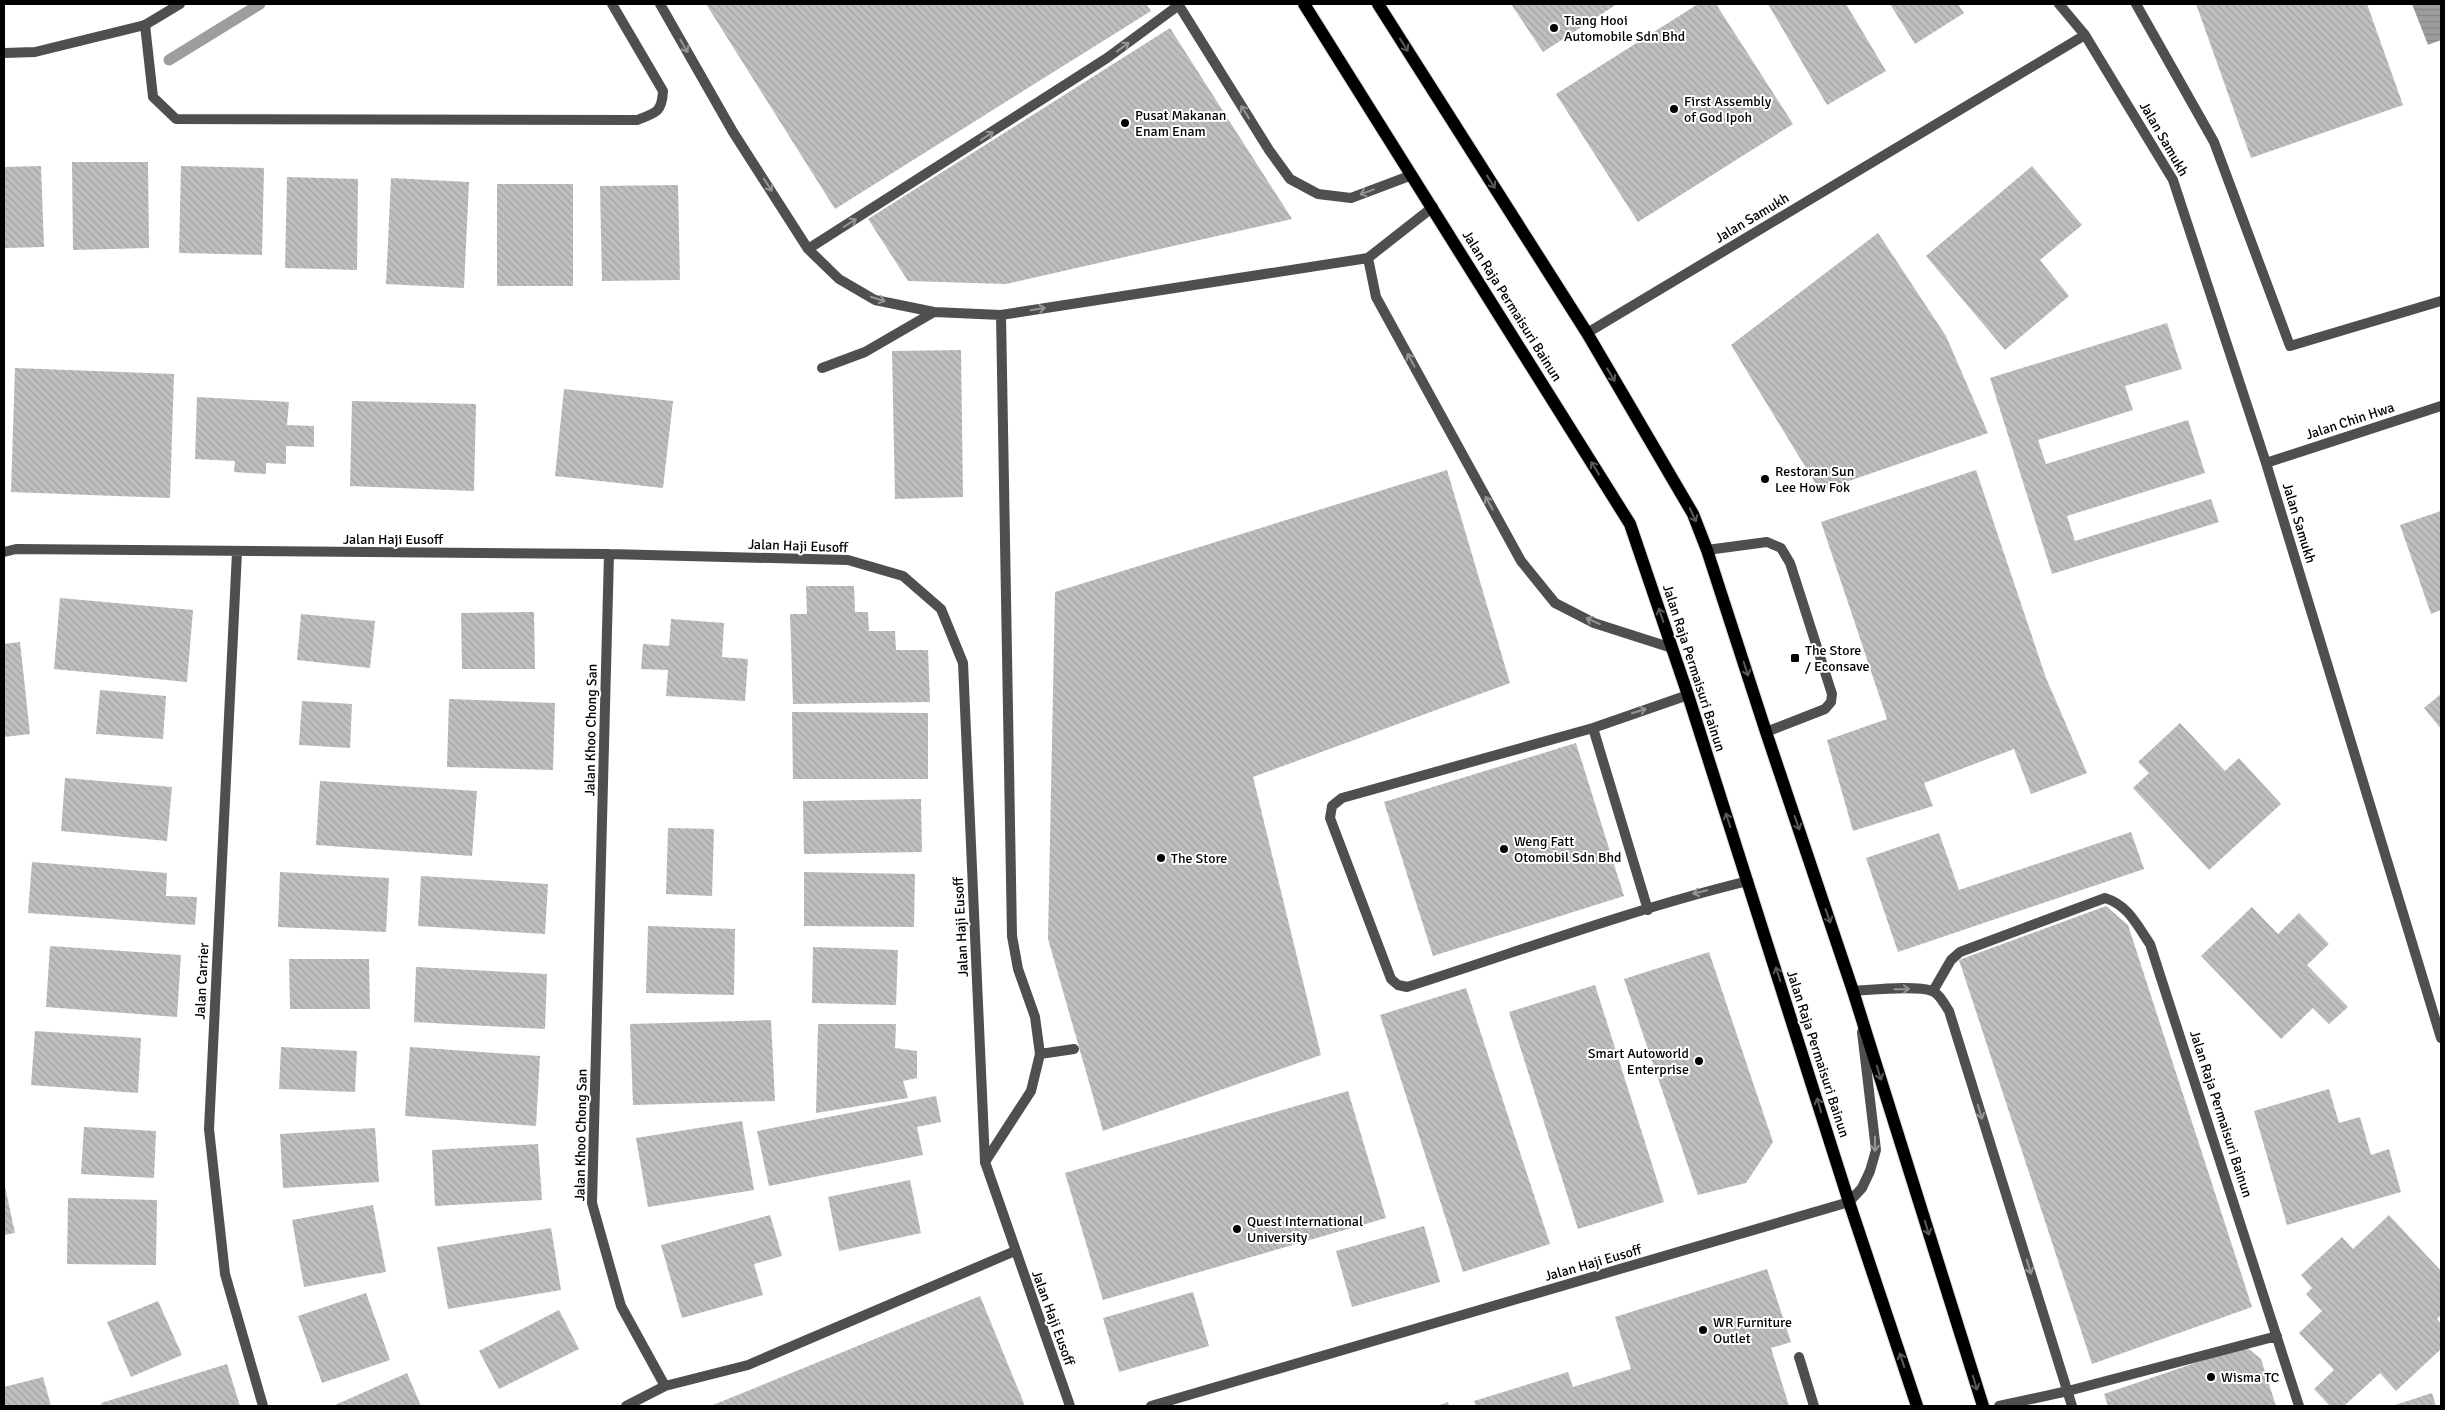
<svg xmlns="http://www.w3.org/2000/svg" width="2445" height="1410" viewBox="0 0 2445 1410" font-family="Signika,sans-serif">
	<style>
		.water { fill: url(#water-rules) }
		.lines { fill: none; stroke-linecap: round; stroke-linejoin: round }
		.stream { stroke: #9d9d9d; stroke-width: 11 }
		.building { fill: url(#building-back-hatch) }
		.primary-casing { stroke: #dbdbdb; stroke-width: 14 }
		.service { stroke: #4f4f4f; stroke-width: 10 }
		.minor { stroke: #4f4f4f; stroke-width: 10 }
		.primary { stroke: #000; stroke-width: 12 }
		.oneway { stroke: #595959 }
		.oneway2 { stroke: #959595 }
		.poi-dot { fill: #000; stroke: #fff; stroke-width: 2 }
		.labels { text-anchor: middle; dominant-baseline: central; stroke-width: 4; stroke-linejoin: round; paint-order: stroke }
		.poi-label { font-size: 14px; fill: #000; stroke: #fff; text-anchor: start }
		.street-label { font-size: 14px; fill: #000; stroke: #fff }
	</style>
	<defs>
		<pattern id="water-rules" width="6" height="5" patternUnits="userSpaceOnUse" patternTransform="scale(1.25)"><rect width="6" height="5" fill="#9d9d9d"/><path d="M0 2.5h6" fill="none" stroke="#858585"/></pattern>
		<pattern id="building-back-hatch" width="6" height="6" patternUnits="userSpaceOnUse" patternTransform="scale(1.25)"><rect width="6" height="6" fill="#bfbfbf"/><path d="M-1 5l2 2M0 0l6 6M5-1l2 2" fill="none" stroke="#a2a2a2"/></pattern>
	</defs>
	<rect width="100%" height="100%" fill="#fff"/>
	<path class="water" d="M 2412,4 L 2441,4 L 2441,40 L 2428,45 Z"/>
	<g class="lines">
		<path class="stream" d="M 169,60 L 260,4"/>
	</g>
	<path class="building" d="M 706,4 L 1146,4 L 1151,11 L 835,209 Z
		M 1511,4 L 1617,4 L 1543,52 Z
		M 1698,4 L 1716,4 L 1793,124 L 1638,222 L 1556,94 Z
		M 1768,4 L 1846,4 L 1886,71 L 1827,105 Z
		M 1890,4 L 1958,4 L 1964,13 L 1915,44 Z
		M 2196,4 L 2367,4 L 2403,105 L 2251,158 Z
		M 1170,28 L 1292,219 L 1006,284 L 908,281 L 868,219 Z
		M 72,162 L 148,162 L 149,248 L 73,250 Z
		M 41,166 L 44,247 L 4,248 L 4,167 Z
		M 181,166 L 264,168 L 262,255 L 179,253 Z
		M 2032,166 L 2082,225 L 2040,260 L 2069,296 L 2005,350 L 1926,256 Z
		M 287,177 L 358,179 L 357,270 L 285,268 Z
		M 391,178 L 469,182 L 464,288 L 386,284 Z
		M 497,184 L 573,184 L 573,286 L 497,286 Z
		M 678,185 L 680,280 L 602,281 L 600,186 Z
		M 1878,233 L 1946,336 L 1988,433 L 1820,491 L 1731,345 Z
		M 2167,323 L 2182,369 L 2125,386 L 2133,410 L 2038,440 L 2046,464 L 2188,420 L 2205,473 L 2067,516 L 2075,541 L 2211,499 L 2219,522 L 2052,574 L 1990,378 Z
		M 961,350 L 963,497 L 895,499 L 892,351 Z
		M 15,368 L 174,374 L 170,498 L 11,492 Z
		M 564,389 L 673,401 L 663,488 L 555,476 Z
		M 197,397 L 289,402 L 287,425 L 314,426 L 314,447 L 286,446 L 286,464 L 266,463 L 266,474 L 234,472 L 235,461 L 195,459 Z
		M 352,401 L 476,404 L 474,491 L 350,486 Z
		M 1447,470 L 1510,683 L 1253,777 L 1321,1055 L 1103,1131 L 1048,939 L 1055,592 Z
		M 1976,470 L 2046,678 L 2087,773 L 2031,794 L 2014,749 L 1924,783 L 1933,806 L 1853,831 L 1827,740 L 1887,719 L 1821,522 Z
		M 2441,511 L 2441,610 L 2431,614 L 2400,525 Z
		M 806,586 L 854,586 L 855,612 L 868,612 L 869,631 L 895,631 L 896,650 L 928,650 L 930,702 L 793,704 L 790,614 L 807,614 Z
		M 60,598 L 193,610 L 187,682 L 54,669 Z
		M 534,612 L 535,669 L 462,669 L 461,613 Z
		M 301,614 L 375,621 L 370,668 L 297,660 Z
		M 671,619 L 724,623 L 722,657 L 748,659 L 745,701 L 666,696 L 668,670 L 641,669 L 643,644 L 669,646 Z
		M 20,642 L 30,734 L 4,737 L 4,644 Z
		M 100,690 L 166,696 L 163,739 L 96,734 Z
		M 2441,694 L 2441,729 L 2424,708 Z
		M 449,699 L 555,703 L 553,770 L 447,767 Z
		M 302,701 L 352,704 L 350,748 L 299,745 Z
		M 792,712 L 928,713 L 928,779 L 793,779 Z
		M 2180,723 L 2225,771 L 2239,758 L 2281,804 L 2209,870 L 2133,788 L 2149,773 L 2138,762 Z
		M 1576,743 L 1624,896 L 1433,956 L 1384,802 Z
		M 65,778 L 172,787 L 167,841 L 61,831 Z
		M 320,781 L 477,791 L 472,856 L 316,845 Z
		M 921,799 L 922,852 L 804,854 L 803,801 Z
		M 668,828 L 714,829 L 712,896 L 666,894 Z
		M 2131,832 L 2144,869 L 1898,952 L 1866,858 L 1939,833 L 1959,890 Z
		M 32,862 L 167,873 L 166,896 L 197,897 L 195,925 L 28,913 Z
		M 280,872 L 389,878 L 386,932 L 278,927 Z
		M 804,872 L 915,874 L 914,927 L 804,926 Z
		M 421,876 L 548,884 L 545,934 L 418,926 Z
		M 2106,906 L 2128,925 L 2252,1307 L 2092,1364 L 1959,960 Z
		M 2252,907 L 2278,934 L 2299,913 L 2329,944 L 2307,965 L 2348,1007 L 2329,1024 L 2313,1008 L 2281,1039 L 2201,956 Z
		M 648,926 L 735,929 L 734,995 L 646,993 Z
		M 50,946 L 181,955 L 177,1017 L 46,1007 Z
		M 813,947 L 898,950 L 896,1005 L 812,1003 Z
		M 1709,952 L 1773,1142 L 1746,1183 L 1698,1195 L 1624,979 Z
		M 289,959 L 369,959 L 370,1009 L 290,1009 Z
		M 416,967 L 547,974 L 545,1029 L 414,1022 Z
		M 1595,985 L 1664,1202 L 1578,1229 L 1509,1012 Z
		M 1466,988 L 1550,1244 L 1463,1272 L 1380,1015 Z
		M 771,1020 L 775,1101 L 633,1105 L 630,1024 Z
		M 818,1024 L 896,1024 L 895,1048 L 917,1051 L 917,1078 L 903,1081 L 908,1098 L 816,1113 Z
		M 35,1031 L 141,1038 L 138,1093 L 31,1085 Z
		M 281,1047 L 357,1051 L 355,1092 L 279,1089 Z
		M 410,1047 L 540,1056 L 536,1126 L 405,1116 Z
		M 2329,1089 L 2339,1123 L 2360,1117 L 2371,1155 L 2389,1149 L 2401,1192 L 2287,1225 L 2254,1111 Z
		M 1348,1091 L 1386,1218 L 1103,1300 L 1065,1173 Z
		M 936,1096 L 941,1122 L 917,1127 L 923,1155 L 769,1186 L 757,1131 Z
		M 742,1121 L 754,1190 L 648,1207 L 636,1138 Z
		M 84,1127 L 156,1131 L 154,1178 L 81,1174 Z
		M 375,1128 L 379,1182 L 283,1188 L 280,1134 Z
		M 538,1144 L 542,1200 L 435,1206 L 432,1150 Z
		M 910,1180 L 921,1233 L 839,1251 L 828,1197 Z
		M 4,1182 L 15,1233 L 4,1235 Z
		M 68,1198 L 157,1200 L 156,1265 L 67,1264 Z
		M 373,1205 L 386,1272 L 304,1287 L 292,1220 Z
		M 770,1215 L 782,1256 L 754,1264 L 763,1295 L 682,1318 L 661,1245 Z
		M 2389,1215 L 2441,1271 L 2441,1315 L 2437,1319 L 2441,1324 L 2441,1349 L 2396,1391 L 2380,1373 L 2344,1406 L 2330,1406 L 2314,1389 L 2334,1370 L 2299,1333 L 2322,1311 L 2306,1294 L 2312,1288 L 2301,1275 L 2342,1237 L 2353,1249 Z
		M 1424,1226 L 1440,1282 L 1352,1307 L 1336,1251 Z
		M 551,1228 L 561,1290 L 448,1309 L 437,1247 Z
		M 1767,1269 L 1791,1342 L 1771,1348 L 1789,1406 L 1476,1406 L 1474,1401 L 1568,1372 L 1573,1387 L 1631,1369 L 1615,1317 Z
		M 1193,1292 L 1209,1346 L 1119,1372 L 1103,1318 Z
		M 366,1293 L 390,1360 L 322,1383 L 298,1316 Z
		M 980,1296 L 1025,1406 L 713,1406 L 713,1405 Z
		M 158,1301 L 182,1355 L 131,1377 L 107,1322 Z
		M 559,1310 L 579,1349 L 499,1389 L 479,1351 Z
		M 2245,1346 L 2261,1359 L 2276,1406 L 2108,1406 L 2104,1394 Z
		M 227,1364 L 240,1406 L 102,1406 L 101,1403 Z
		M 407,1373 L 421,1406 L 335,1406 L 335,1405 Z
		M 43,1377 L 51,1406 L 4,1406 L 4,1387 Z
		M 2432,1393 L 2436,1406 L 2392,1406 Z
		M 1448,1402 L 1449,1406 L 1437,1406 Z"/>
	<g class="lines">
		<defs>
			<path id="primary" d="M 1304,4 L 1630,524 L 1688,695 L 1849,1202 L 1917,1406
				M 1378,4 L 1587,333 L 1693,514 L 1707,550 L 1766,732 L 1853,991 L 1983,1406"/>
		</defs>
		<use href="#primary" class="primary-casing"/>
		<path class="service" d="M 660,4 L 733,132 L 808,249 L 839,279 L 875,300 L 934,312 L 1001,315 L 1368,258 L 1433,207
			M 1178,4 L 1269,150 L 1290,179 L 1318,194 L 1351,198 L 1412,175
			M 2136,4 L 2214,142 L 2290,346 L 2441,301
			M 145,25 L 153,97 L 176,119 L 637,120 C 656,113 662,112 663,91 L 612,4
			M 808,249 L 1107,58 L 1179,5
			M 1368,258 L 1376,297 L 1521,561 L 1555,603 L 1594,623 L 1672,648
			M 822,368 L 865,352 L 934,312
			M 1707,550 L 1767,542 L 1781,548 L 1790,563 L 1832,694 L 1831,702 L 1825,709 L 1766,732
			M 1593,728 L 1688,695
			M 1648,910 L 1593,728 L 1342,798 L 1332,806 L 1330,818 L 1391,979 L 1398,985 L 1407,987 C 1520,951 1633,909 1748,881
			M 1933,991 L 1951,960 L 1960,952 L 2105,898 C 2128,905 2137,925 2150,944 L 2299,1406
			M 1040,1054 L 1074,1049
			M 985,1162 L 1031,1091 L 1040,1054 L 1035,1017 L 1018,969 L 1012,936 L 1001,315
			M 1799,1357 L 1814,1406
			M 1999,1406 L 2068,1391 L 2277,1336"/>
		<path class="minor" d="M 2059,4 L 2085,35 L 2173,180 L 2266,463 L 2441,1038
			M 4,53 L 35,52 L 145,25 L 180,4
			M 1587,333 L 2085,35
			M 2266,463 L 2441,406
			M 4,552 L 16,549 L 609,554 L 848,560 L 903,576 L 941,609 L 963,663 L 985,1162 L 1070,1406
			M 237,552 L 209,1129 L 225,1274 L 263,1406
			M 609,554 L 592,1203 L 621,1306 L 665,1386 L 748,1365 L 1015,1251
			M 1853,991 C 1872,990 1915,985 1932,991 C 1940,994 1944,1004 1949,1011 L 2072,1406
			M 626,1406 L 665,1386
			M 1151,1406 L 1849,1202 L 1862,1188 L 1870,1171 L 1876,1150 L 1862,1032"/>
		<use href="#primary" class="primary"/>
	</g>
	<defs><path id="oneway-shaft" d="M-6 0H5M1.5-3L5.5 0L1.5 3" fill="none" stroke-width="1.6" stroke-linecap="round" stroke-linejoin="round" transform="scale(1.25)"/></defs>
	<g class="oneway">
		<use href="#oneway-shaft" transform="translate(1404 45) rotate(58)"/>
		<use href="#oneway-shaft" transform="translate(1491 182) rotate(58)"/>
		<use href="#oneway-shaft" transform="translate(1611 375) rotate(59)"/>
		<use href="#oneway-shaft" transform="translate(1595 468) rotate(-122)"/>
		<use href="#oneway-shaft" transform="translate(1693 515) rotate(65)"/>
		<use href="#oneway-shaft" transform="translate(1661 615) rotate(-109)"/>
		<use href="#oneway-shaft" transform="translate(1746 669) rotate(72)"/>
		<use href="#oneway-shaft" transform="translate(1728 820) rotate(-108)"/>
		<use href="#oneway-shaft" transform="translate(1797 823) rotate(71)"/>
		<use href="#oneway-shaft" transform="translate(1828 916) rotate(71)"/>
		<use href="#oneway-shaft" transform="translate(1778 974) rotate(-108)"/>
		<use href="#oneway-shaft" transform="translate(1879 1073) rotate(73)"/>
		<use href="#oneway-shaft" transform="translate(1819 1105) rotate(-107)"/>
		<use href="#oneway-shaft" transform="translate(1927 1228) rotate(73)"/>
		<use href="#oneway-shaft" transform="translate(1902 1360) rotate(-108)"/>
		<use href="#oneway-shaft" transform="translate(1975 1383) rotate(73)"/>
	</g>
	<g class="oneway2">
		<use href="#oneway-shaft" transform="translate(684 46) rotate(60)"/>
		<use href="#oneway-shaft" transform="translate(1123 47) rotate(-36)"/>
		<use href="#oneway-shaft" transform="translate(1245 112) rotate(-122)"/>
		<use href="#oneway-shaft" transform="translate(987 136) rotate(-33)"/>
		<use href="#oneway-shaft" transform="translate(768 185) rotate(57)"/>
		<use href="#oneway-shaft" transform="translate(1367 192) rotate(160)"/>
		<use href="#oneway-shaft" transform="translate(850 223) rotate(-32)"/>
		<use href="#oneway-shaft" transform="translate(878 299) rotate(18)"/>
		<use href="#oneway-shaft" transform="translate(1038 309) rotate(-9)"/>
		<use href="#oneway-shaft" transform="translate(1411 360) rotate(-118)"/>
		<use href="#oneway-shaft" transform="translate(1489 503) rotate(-119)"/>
		<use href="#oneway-shaft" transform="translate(1593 621) rotate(-156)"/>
		<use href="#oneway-shaft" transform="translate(1639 711) rotate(-17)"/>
		<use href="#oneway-shaft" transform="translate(1700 892) rotate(166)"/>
		<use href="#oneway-shaft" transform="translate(1902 989) rotate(-1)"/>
		<use href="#oneway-shaft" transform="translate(1980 1112) rotate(73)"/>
		<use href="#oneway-shaft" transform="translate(1875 1144) rotate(90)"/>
		<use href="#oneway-shaft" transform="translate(2029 1267) rotate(73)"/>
	</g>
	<g class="poi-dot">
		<circle cx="1554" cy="28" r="5"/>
		<circle cx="1674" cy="109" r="5"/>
		<circle cx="1125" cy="123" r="5"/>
		<circle cx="1765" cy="479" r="5"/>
		<rect x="1790" y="653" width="10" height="10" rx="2.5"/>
		<circle cx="1504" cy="849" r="5"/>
		<circle cx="1161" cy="858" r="5"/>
		<circle cx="1699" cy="1061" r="5"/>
		<circle cx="1237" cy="1229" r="5"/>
		<circle cx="1703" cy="1330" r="5"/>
		<circle cx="2211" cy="1377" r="5"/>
	</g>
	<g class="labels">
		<g class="poi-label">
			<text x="1564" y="20">Tiang Hooi<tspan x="1564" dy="16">Automobile Sdn Bhd</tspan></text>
			<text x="1684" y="101">First Assembly<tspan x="1684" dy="16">of God Ipoh</tspan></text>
			<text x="1135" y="115">Pusat Makanan<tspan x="1135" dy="16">Enam Enam</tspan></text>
			<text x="1775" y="471">Restoran Sun<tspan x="1775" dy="16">Lee How Fok</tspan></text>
			<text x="1805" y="650">The Store<tspan x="1805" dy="16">/ Econsave</tspan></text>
			<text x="1514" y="841">Weng Fatt<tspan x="1514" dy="16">Otomobil Sdn Bhd</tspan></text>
			<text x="1171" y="858">The Store</text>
			<text x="1689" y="1053" text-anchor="end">Smart Autoworld<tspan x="1689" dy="16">Enterprise</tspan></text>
			<text x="1247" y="1221">Quest International<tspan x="1247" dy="16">University</tspan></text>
			<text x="1713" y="1322">WR Furniture<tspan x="1713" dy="16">Outlet</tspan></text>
			<text x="2221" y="1377">Wisma TC</text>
		</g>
		<g class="street-label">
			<text transform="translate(2164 139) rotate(60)">Jalan Samukh</text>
			<text transform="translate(1752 218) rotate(-31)">Jalan Samukh</text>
			<text transform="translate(1512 306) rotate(58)">Jalan Raja Permaisuri Bainun</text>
			<text transform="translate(2350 421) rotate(-18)">Jalan Chin Hwa</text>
			<text transform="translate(2299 523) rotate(73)">Jalan Samukh</text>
			<text x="393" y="539">Jalan Haji Eusoff</text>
			<text transform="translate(798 546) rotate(2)">Jalan Haji Eusoff</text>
			<text transform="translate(1694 668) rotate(72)">Jalan Raja Permaisuri Bainun</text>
			<text transform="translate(591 730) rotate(-89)">Jalan Khoo Chong San</text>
			<text transform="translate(961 927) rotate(-93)">Jalan Haji Eusoff</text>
			<text transform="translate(202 981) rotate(-87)">Jalan Carrier</text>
			<text transform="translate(1818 1054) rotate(72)">Jalan Raja Permaisuri Bainun</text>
			<text transform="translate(2221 1114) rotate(72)">Jalan Raja Permaisuri Bainun</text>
			<text transform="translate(581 1135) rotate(-89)">Jalan Khoo Chong San</text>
			<text transform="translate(1593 1263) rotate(-16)">Jalan Haji Eusoff</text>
			<text transform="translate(1053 1318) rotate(70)">Jalan Haji Eusoff</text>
		</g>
	</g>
	<rect width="2445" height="1410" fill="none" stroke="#000000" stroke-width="10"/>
</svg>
